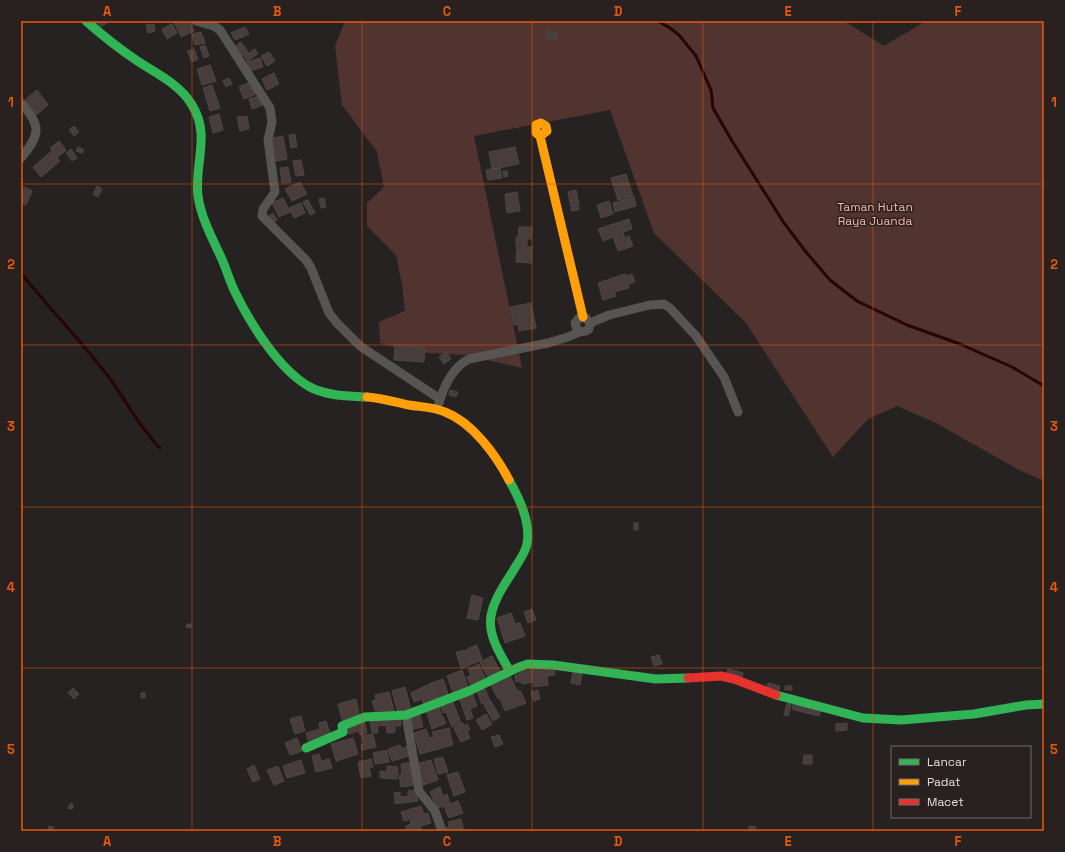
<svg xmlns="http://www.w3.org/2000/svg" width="1065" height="852" viewBox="0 0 1065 852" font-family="'Space Grotesk',sans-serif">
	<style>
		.green { fill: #513430 }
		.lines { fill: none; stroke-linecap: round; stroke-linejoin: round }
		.stream { stroke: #2a0303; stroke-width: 3 }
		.building { fill: #493d3c; stroke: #4b4747 }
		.street { stroke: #575454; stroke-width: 9 }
		.fast { stroke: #30b455; stroke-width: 9 }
		.slow { stroke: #ff9f0a; stroke-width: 9 }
		.jam { stroke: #e5322d; stroke-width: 9 }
		.grid { fill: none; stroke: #e8590c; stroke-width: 1; stroke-opacity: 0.55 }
		.labels { text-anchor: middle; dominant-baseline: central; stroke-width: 3; stroke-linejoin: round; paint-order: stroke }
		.park-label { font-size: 12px; fill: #f9b3a7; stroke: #292120 }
		.neatline { fill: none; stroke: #e8590c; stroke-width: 1.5 }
		.grid-label { font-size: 13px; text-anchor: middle; font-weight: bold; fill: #e8590c }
	</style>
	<rect width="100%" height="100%" fill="#272222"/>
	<path class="green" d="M 345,21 L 844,21 L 884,46 L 926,21 L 1044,21 L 1044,481 L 1019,470 L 936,423 L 897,406 L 868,419 L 833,457 L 746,323 L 654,233 L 610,110 L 474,136 L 522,368 L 465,355 L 412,352 L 380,343 L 379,322 L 405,311 L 402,284 L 396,255 L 367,226 L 367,203 L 384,187 L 377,152 L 342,105 L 335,46 Z"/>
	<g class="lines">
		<path class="stream" d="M 658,21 L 670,28 L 679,35 L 696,56 L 711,90 L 713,108 L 732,141 L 784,223 L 806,252 L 830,280 L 857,301 L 907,325 L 960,344 L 1012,367 L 1044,386
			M 21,273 C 49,308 80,340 108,376 C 126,400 139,427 160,448"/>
	</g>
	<path class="building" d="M 96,21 L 109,21 L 101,27 Z
		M 176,21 L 189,21 L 194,31 L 181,37 L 174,22 Z
		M 154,24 L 155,31 L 148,33 L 146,25 Z
		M 172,24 L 177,33 L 167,39 L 162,29 Z
		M 245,27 L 249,34 L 235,40 L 231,33 Z
		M 548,30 L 558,34 L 556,40 L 546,37 Z
		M 201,32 L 205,43 L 195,45 L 192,34 Z
		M 241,42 L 248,52 L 241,57 L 234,47 Z
		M 205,45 L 209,56 L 204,58 L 200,47 Z
		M 194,49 L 198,59 L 192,62 L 187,51 Z
		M 255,49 L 258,54 L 247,61 L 244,56 Z
		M 269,52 L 275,61 L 267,66 L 261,56 Z
		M 260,58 L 263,67 L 250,71 L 247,62 Z
		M 210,65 L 216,81 L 202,85 L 197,69 Z
		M 274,73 L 279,84 L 267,90 L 262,79 Z
		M 229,78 L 232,84 L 226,87 L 223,81 Z
		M 250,82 L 256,94 L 244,99 L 239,87 Z
		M 212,85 L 220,108 L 210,111 L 203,88 Z
		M 37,90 L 48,105 L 36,115 L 25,100 Z
		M 259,96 L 262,105 L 252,109 L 249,99 Z
		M 219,114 L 223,130 L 213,133 L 209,117 Z
		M 247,116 L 249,129 L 240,131 L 237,117 Z
		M 74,126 L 79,132 L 74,136 L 69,130 Z
		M 295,134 L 297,147 L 291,148 L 289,135 Z
		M 283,136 L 287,159 L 276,161 L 273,138 Z
		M 59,141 L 66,150 L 58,157 L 50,148 Z
		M 78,147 L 84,150 L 82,153 L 76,151 Z
		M 515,147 L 519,164 L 492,169 L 489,152 Z
		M 71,149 L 77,158 L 72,161 L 66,153 Z
		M 52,151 L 60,161 L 41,177 L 33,167 Z
		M 301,160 L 304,175 L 296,176 L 293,161 Z
		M 288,167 L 291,182 L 282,183 L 280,168 Z
		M 500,168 L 502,178 L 488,180 L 486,170 Z
		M 503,171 L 507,171 L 508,176 L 504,177 Z
		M 626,174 L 633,196 L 618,200 L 611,178 Z
		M 300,182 L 307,194 L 292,201 L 285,189 Z
		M 97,186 L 102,189 L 98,197 L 93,194 Z
		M 24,187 L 32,191 L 26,205 L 21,203 L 21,193 Z
		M 576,190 L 579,205 L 571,207 L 568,192 Z
		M 517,192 L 520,211 L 507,213 L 505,194 Z
		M 634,197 L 636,206 L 615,212 L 613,203 Z
		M 283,198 L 290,212 L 279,217 L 272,203 Z
		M 324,198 L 326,207 L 321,208 L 319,199 Z
		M 308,200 L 315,213 L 310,215 L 303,202 Z
		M 609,201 L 613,214 L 601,218 L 597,205 Z
		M 301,203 L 305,213 L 294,218 L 289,208 Z
		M 579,207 L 579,210 L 572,211 L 571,208 Z
		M 273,213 L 277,220 L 271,224 L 267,217 Z
		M 629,219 L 632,229 L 623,232 L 625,238 L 629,236 L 633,246 L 618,251 L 613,237 L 603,241 L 598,229 Z
		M 519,227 L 532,227 L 531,239 L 527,239 L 527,247 L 532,247 L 531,263 L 516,262 L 517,246 L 516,246 L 516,237 L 518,238 Z
		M 625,274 L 626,276 L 632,274 L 635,282 L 628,284 L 629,288 L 614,292 L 616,296 L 603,300 L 598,283 Z
		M 531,303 L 536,328 L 519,331 L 518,324 L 514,325 L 510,307 Z
		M 395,345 L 425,348 L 424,362 L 394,360 Z
		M 446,352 L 451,359 L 444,364 L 439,357 Z
		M 450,390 L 458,392 L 456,397 L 449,395 Z
		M 634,523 L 638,523 L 638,530 L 634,530 Z
		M 472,595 L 483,598 L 478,620 L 467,618 Z
		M 532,609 L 536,620 L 528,623 L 524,612 Z
		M 511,613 L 515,624 L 520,623 L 525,636 L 505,643 L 497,618 Z
		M 187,624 L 191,624 L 191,628 L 186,627 Z
		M 477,645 L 482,660 L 472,664 L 467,649 Z
		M 466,650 L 471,665 L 461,668 L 456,652 Z
		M 659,655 L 662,664 L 654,666 L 651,657 Z
		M 492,656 L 500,671 L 488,677 L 480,662 Z
		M 479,664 L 487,682 L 472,688 L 467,677 L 471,675 L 468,669 Z
		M 554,666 L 555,675 L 547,676 L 548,685 L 534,687 L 534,682 L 522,684 L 521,681 L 516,682 L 515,675 L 520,674 L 519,672 Z
		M 728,669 L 743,673 L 742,678 L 727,675 Z
		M 462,670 L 469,689 L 454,695 L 447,676 Z
		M 573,671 L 582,673 L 580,685 L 571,683 Z
		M 509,674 L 517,690 L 498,699 L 490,683 Z
		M 443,679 L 449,697 L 436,701 L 431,683 Z
		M 431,683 L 436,701 L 424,705 L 422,699 L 414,702 L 411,693 Z
		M 768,683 L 780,686 L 778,692 L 766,689 Z
		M 785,686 L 792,686 L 792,690 L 785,690 Z
		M 405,687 L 411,709 L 398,713 L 392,691 Z
		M 484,687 L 490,701 L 482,704 L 476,690 Z
		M 73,688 L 79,694 L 74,699 L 68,693 Z
		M 520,690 L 526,703 L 505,711 L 500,699 Z
		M 538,690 L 540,699 L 534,701 L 531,692 Z
		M 389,692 L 394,711 L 375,711 L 372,701 L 376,700 L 375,695 Z
		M 472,692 L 477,706 L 470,709 L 473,718 L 467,720 L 459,697 Z
		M 141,693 L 145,693 L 145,698 L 141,698 Z
		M 356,699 L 360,719 L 343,723 L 338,704 Z
		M 452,700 L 461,723 L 452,727 L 446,712 L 443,713 L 440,705 Z
		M 491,701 L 500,717 L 493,721 L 484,705 Z
		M 794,702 L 808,706 L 806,713 L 792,709 Z
		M 787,703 L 791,704 L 788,716 L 784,715 Z
		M 438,705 L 441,714 L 429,719 L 425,710 Z
		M 809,707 L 821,710 L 819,716 L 807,713 Z
		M 486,714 L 492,724 L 482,730 L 476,720 Z
		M 420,715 L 423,727 L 413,729 L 411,717 Z
		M 442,715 L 446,723 L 432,729 L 429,720 Z
		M 301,716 L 305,731 L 295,734 L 290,719 Z
		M 400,717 L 401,726 L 395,726 L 395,732 L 387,733 L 386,725 L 377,726 L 378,733 L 372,733 L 370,720 Z
		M 364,719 L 367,733 L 360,735 L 359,731 L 348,734 L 347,727 Z
		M 326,721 L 331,736 L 309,743 L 306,733 L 320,729 L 319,723 Z
		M 463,723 L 464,726 L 467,724 L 470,730 L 467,731 L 470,738 L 461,742 L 454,728 Z
		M 847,723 L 847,730 L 836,731 L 836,724 Z
		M 449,728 L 453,745 L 420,754 L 414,733 L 426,729 L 429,738 L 434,737 L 432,732 Z
		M 373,734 L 376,747 L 362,750 L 361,745 L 364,744 L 362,736 Z
		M 499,735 L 503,744 L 495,747 L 491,737 Z
		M 297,738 L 302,751 L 290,755 L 285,743 Z
		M 353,738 L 358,754 L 336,761 L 331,744 Z
		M 400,745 L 402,749 L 409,746 L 412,755 L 392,761 L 388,749 Z
		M 387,750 L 389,762 L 375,764 L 373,753 Z
		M 319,754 L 321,761 L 329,759 L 332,768 L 316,772 L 312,756 Z
		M 804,755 L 812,755 L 812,764 L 803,764 Z
		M 443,757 L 448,772 L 438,774 L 434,759 Z
		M 371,759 L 373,767 L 369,767 L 371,776 L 361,778 L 358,762 Z
		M 301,760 L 305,773 L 287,778 L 283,766 Z
		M 431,760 L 438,780 L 423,785 L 416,764 Z
		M 412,762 L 416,785 L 401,787 L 399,775 L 402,774 L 401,764 Z
		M 254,765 L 260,779 L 253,782 L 247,769 Z
		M 278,766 L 284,781 L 274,785 L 267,770 Z
		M 387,766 L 398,767 L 397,779 L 380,778 L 380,771 L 387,772 Z
		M 458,772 L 465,792 L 454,796 L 447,775 Z
		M 440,787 L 443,796 L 447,794 L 450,804 L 458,801 L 463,813 L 449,818 L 444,806 L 437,808 L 430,792 Z
		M 416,790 L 418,801 L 395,804 L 394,793 L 400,792 L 400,797 L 408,796 L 408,791 Z
		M 72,803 L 73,808 L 69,809 L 68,806 Z
		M 421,806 L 424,814 L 428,813 L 431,823 L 420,826 L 422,831 L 407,831 L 406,826 L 411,824 L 410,819 L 404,821 L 401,812 Z
		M 461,819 L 464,831 L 446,831 L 445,828 L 449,827 L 448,822 Z
		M 49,826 L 54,827 L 53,831 L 48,831 Z
		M 749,826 L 756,827 L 755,831 L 749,831 Z"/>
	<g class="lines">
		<path class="street" d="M 196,21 L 214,26 L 220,30 L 270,108 L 272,122 L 268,140 L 275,192 L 263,209 L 262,216 L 306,260 L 311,268 L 329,313 L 337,323 L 360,346 L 440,399
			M 21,103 C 42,126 40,135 21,158
			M 590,323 L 609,315 L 650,305 L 664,304 L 670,308 L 696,336 L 724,377 L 738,412
			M 439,403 C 444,386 453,367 469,359 L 548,343 L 568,337 L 579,332 L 586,331 L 589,329 L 590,323 L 586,318 L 579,318 L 575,323 L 577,329 L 579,332
			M 406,715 L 419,791 L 435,811 L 442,831"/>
		<path class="fast" d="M 86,21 C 102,35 118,48 136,60 C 155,73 180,84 192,105 C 211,135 194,164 198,196 C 201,217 211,236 220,255 C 226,267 229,280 235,292 C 250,323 278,368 308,386 C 326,396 347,396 367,397
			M 509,480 C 519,498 531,522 527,544 C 525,554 518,562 513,571 C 485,614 482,626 510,671
			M 776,695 L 863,718 L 901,720 L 974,714 L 1026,705 L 1044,704
			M 306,748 L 343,732 L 342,726 L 365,717 L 406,715 L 469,691 L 519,667 L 528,664 L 553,665 L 656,679 L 688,678"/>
		<path class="slow" d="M 540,136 L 547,131 L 546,126 L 541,123 L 536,125 L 536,133 L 540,136 L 583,317
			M 367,397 C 381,398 395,402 409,405 C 421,407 434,407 445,412 C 472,422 496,455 509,480"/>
		<path class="jam" d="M 688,678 L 721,676 L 734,679 L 776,695"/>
	</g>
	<path class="grid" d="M 192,21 L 192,831M 362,21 L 362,831M 532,21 L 532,831M 703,21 L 703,831M 873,21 L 873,831M 21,184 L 1044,184M 21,345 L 1044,345M 21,507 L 1044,507M 21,668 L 1044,668"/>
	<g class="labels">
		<g class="park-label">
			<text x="875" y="207">Taman Hutan<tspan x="875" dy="14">Raya Juanda</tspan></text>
		</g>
	</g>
	<rect width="1065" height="852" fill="none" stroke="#292120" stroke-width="44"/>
	<rect x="891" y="746" width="140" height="72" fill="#292120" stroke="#736c6b"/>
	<rect x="899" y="759" width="20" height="6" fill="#30b455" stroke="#736c6b"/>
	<text x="927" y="766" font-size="12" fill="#e2dcdb">Lancar</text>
	<rect x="899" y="779" width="20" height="6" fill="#ff9f0a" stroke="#736c6b"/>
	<text x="927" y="786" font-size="12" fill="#e2dcdb">Padat</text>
	<rect x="899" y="799" width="20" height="6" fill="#e5322d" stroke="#736c6b"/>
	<text x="927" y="806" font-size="12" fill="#e2dcdb">Macet</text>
	<rect x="22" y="22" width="1021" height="808" class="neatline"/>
	<g class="grid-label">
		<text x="107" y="16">A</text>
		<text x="277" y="16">B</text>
		<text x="447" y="16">C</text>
		<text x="618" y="16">D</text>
		<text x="788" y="16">E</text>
		<text x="958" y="16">F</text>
		<text x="11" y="107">1</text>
		<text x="1054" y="107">1</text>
		<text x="11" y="269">2</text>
		<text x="1054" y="269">2</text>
		<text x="11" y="431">3</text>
		<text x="1054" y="431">3</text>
		<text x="11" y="592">4</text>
		<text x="1054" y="592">4</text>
		<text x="11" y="754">5</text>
		<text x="1054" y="754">5</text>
		<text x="107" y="846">A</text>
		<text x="277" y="846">B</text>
		<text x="447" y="846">C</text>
		<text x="618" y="846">D</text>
		<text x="788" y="846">E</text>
		<text x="958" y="846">F</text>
	</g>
</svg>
